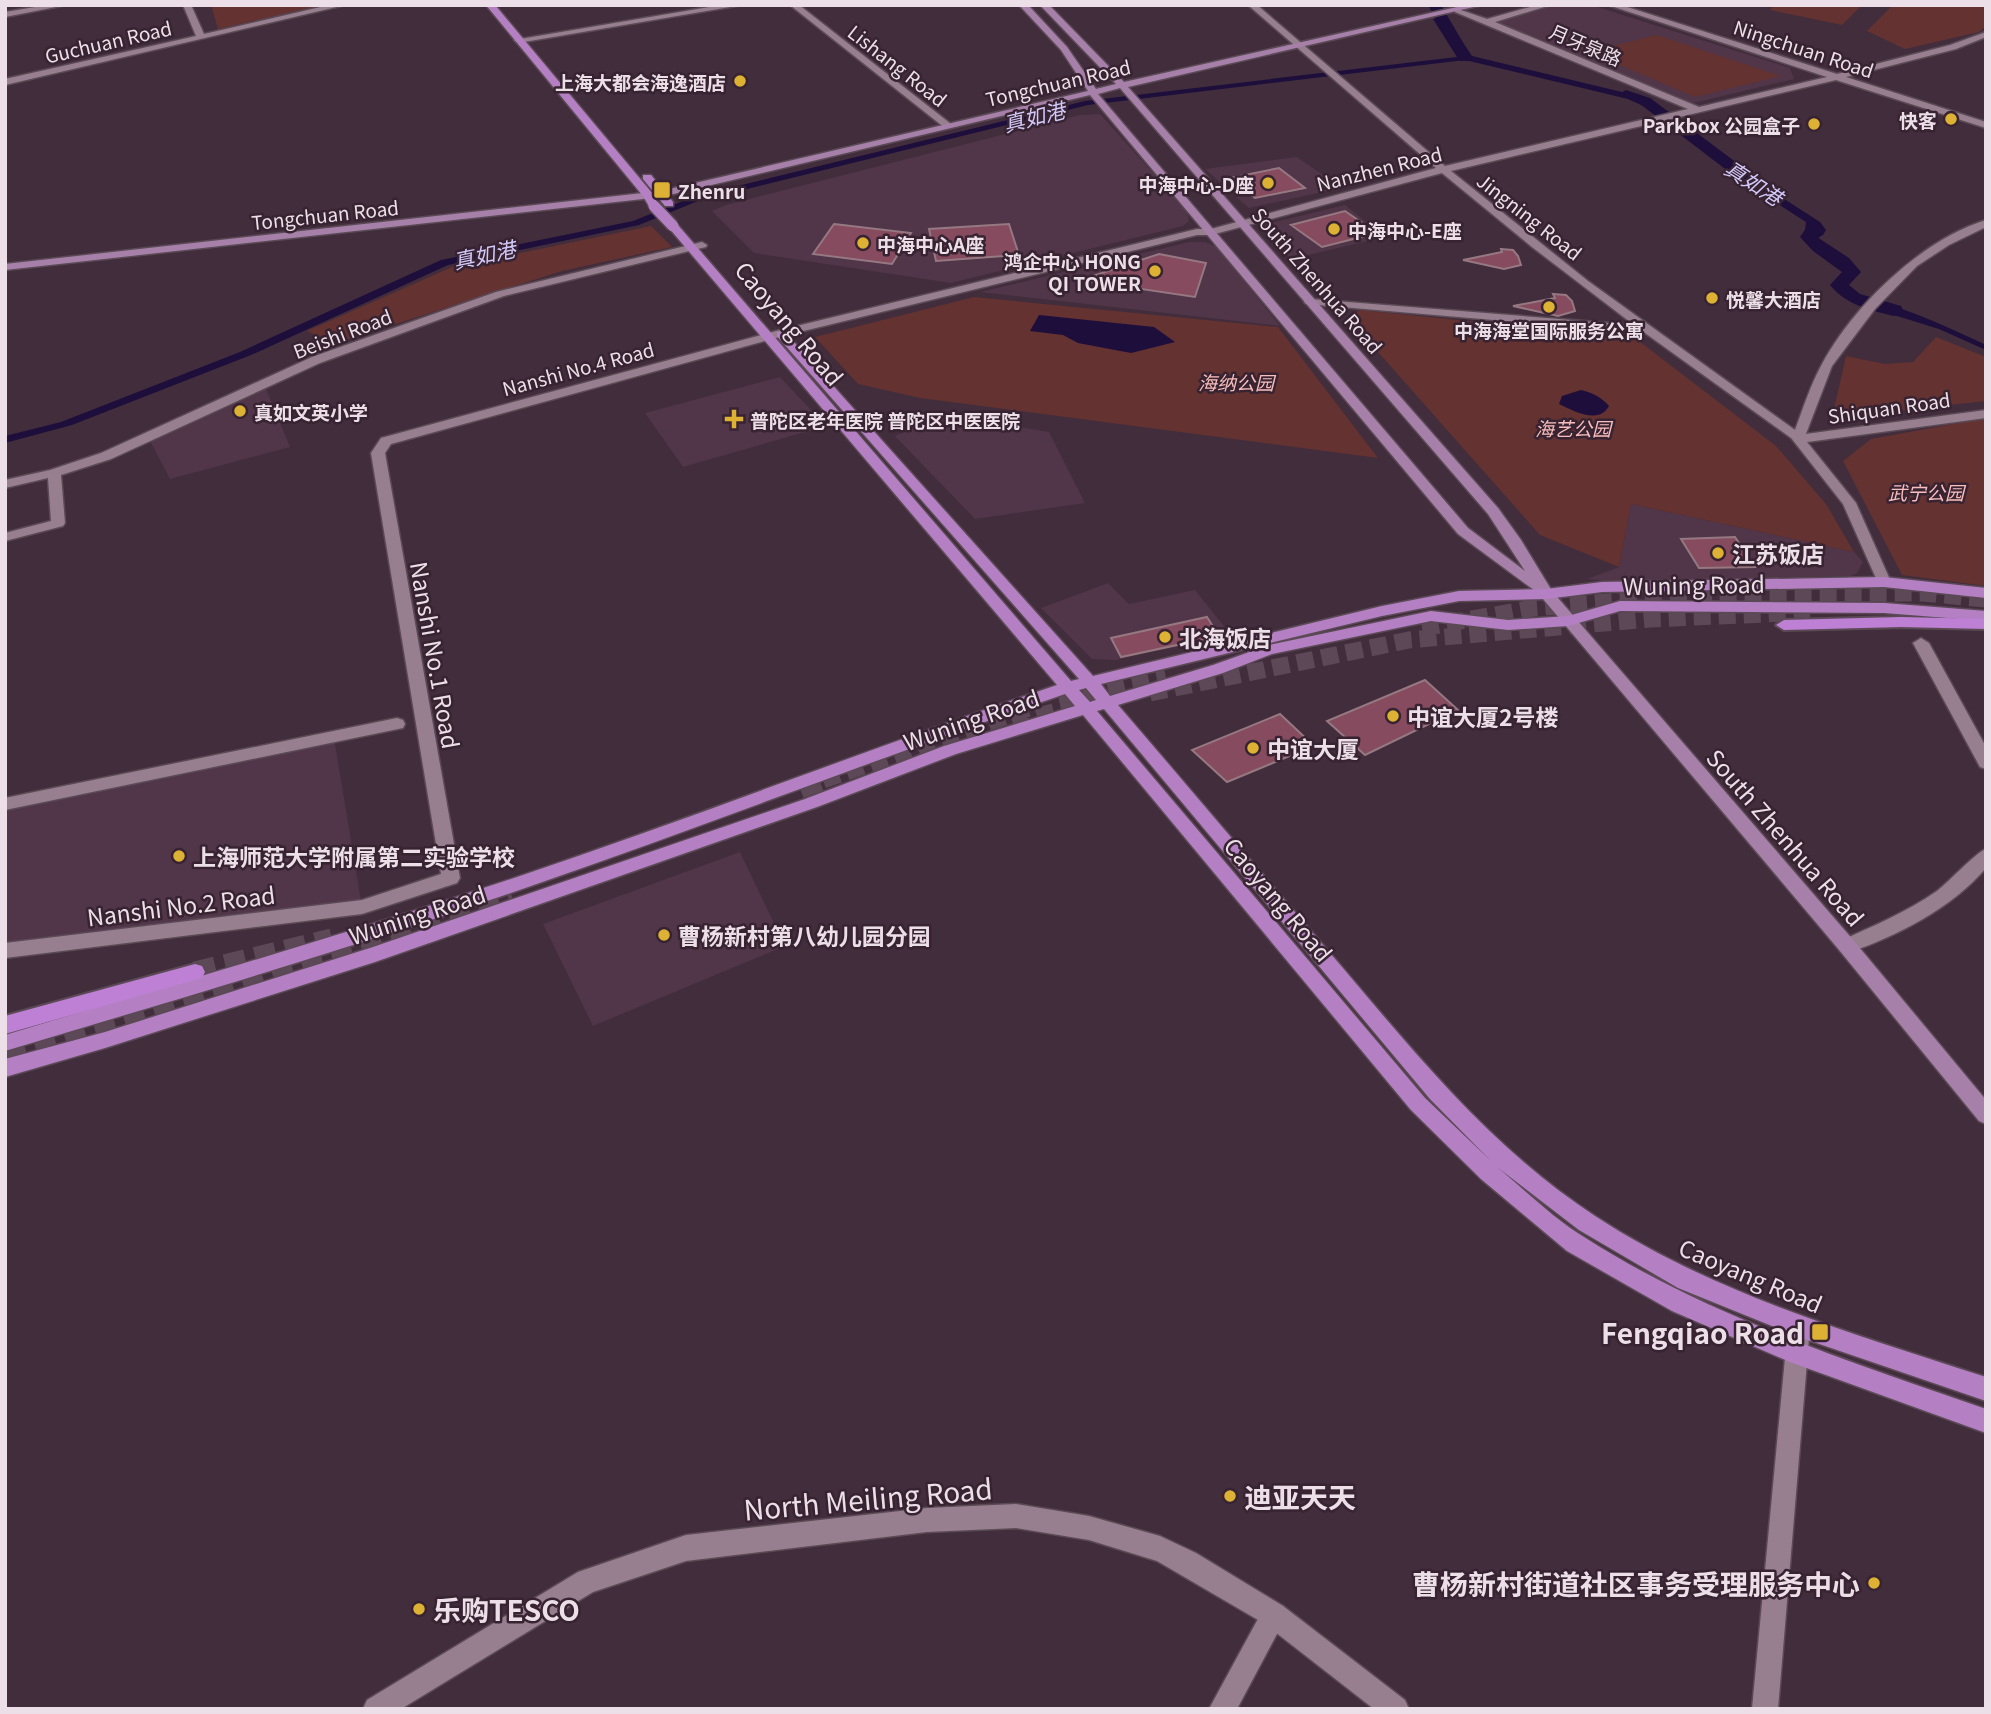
<svg xmlns="http://www.w3.org/2000/svg" width="1991" height="1714" viewBox="0 0 1991 1714" font-family="Georgia,'Noto Sans SC',serif">
	<style>
		.built { fill: #513649 }
		.green { fill: #633231 }
		.water { fill: #1d0e3c }
		.lines { fill: none; stroke-linecap: round; stroke-linejoin: round }
		.river { fill: #1d0e3c; fill-rule: evenodd }
		.building { fill: #864b5e; stroke: #957881; stroke-width: 2 }
		.trunk-tunnel-far1 { stroke: #5c4856; stroke-width: 17; stroke-dasharray: 17 8; stroke-linecap: butt }
		.trunk-tunnel { stroke: #5c4856; stroke-width: 21; stroke-dasharray: 21 10; stroke-linecap: butt }
		.minor-casing { stroke: #5b4a56; stroke-width: 3 }
		.tertiary-casing { stroke: #5b4a56; stroke-width: 3 }
		.secondary-casing { stroke: #5b4a56; stroke-width: 3 }
		.primary-casing { stroke: #5b4a56; stroke-width: 3 }
		.trunk-casing { stroke: #5b4a56; stroke-width: 4 }
		.minor { fill: #977f8f; fill-rule: evenodd }
		.tertiary { fill: #977f8f; fill-rule: evenodd }
		.secondary { fill: #a680a9; fill-rule: evenodd }
		.primary { fill: #b480c3; fill-rule: evenodd }
		.trunk { fill: #be80d4; fill-rule: evenodd }
		.primary-bridge-casing { stroke: #5b4a56; stroke-width: 14; stroke-linecap: butt }
		.primary-bridge { stroke: #b480c3; stroke-width: 11 }
		.poi-dot { fill: #ddb133; stroke: #372331; stroke-width: 2.5 }
		.labels { text-anchor: middle; dominant-baseline: central; stroke-width: 5; stroke-linejoin: round; paint-order: stroke }
		.far-street-label { font-size: 19px; fill: #ecdfe8; stroke: #372331 }
		.far-poi-label { font-size: 19px; font-weight: bold; fill: #ecdfe8; stroke: #372331; text-anchor: start }
		.far-park-label { font-size: 19px; font-style: italic; fill: #f9bebc; stroke: #372331 }
		.far-water-label { font-size: 21px; font-style: italic; fill: #d2c9fa; stroke: #372331 }
		.street-label { font-size: 23px; fill: #ecdfe8; stroke: #372331 }
		.poi-label { font-size: 23px; font-weight: bold; fill: #ecdfe8; stroke: #372331; text-anchor: start }
		.near-poi-label { font-size: 28px; font-weight: bold; fill: #ecdfe8; stroke: #372331; text-anchor: end }
		.near-street-label { font-size: 28px; fill: #ecdfe8; stroke: #372331 }
	</style>
	<rect width="100%" height="100%" fill="#422d3c"/>
	<path class="built" d="M 1552,5 L 1591,5 L 1790,68 L 1794,79 L 1693,103 L 1491,22 Z
		M 1100,114 L 1187,211 L 1189,221 L 1183,226 L 951,283 L 754,253 L 712,211 L 726,205 L 1080,115 Z
		M 1297,157 L 1342,188 L 1249,208 L 1205,169 Z
		M 1345,205 L 1385,237 L 1291,259 L 1259,226 Z
		M 1189,242 L 1205,242 L 1217,247 L 1280,326 L 980,292 Z
		M 780,377 L 826,426 L 683,467 L 645,413 Z
		M 264,384 L 290,447 L 170,479 L 148,437 Z
		M 941,414 L 1049,432 L 1085,503 L 975,519 L 895,436 Z
		M 1631,504 L 1854,552 L 1863,562 L 1857,573 L 1851,576 L 1606,581 L 1587,579 L 1619,567 Z
		M 1108,583 L 1129,604 L 1195,590 L 1231,635 L 1115,660 L 1092,659 L 1041,608 Z
		M 334,738 L 362,907 L 5,953 L 5,804 Z
		M 740,852 L 785,946 L 593,1026 L 543,924 Z"/>
	<path class="green" d="M 211,5 L 313,5 L 315,7 L 218,29 Z
		M 1774,5 L 1862,5 L 1842,25 L 1770,10 Z
		M 1893,5 L 1986,5 L 1986,26 L 1979,32 L 1905,49 L 1867,31 Z
		M 1657,35 L 1781,76 L 1695,97 L 1589,52 Z
		M 651,226 L 672,247 L 562,271 L 333,344 L 307,331 L 452,267 Z
		M 974,297 L 1278,327 L 1378,458 L 920,398 L 858,384 L 815,337 Z
		M 1360,310 L 1635,338 L 1776,446 L 1826,504 L 1854,552 L 1631,504 L 1619,567 L 1540,535 L 1347,317 Z
		M 1936,337 L 1986,357 L 1986,401 L 1832,418 L 1846,356 L 1885,364 L 1913,362 Z
		M 1986,418 L 1986,586 L 1902,575 L 1843,461 L 1871,439 Z"/>
	<path class="water" d="M 1445,16 L 1472,56 L 1651,99 L 1764,186 L 1820,222 L 1826,230 L 1823,235 L 1812,241 L 1857,273 L 1839,285 C 1862,304 1873,300 1899,308 C 1929,318 1958,332 1986,345 L 1986,350 L 1939,329 L 1852,302 L 1833,285 L 1845,270 L 1804,239 L 1806,222 L 1756,190 L 1659,113 L 1628,99 L 1465,60 L 1088,105 L 698,201 L 639,225 L 448,265 L 251,355 L 72,425 L 5,443 L 5,436 L 61,422 L 240,352 L 441,260 L 633,221 L 693,197 L 1085,101 L 1457,57 L 1433,19 Z
		M 1039,315 L 1154,327 L 1175,342 L 1131,353 L 1078,343 L 1063,335 L 1030,331 Z
		M 1581,390 C 1593,393 1601,397 1609,406 C 1598,425 1574,411 1559,404 L 1562,396 Z"/>
	<g class="lines">
		<path class="river" d="M 1428,5 L 1441,5 L 1472,58 L 1470,61 L 1460,61 Z
			M 1626,90 L 1650,98 L 1753,175 L 1755,178 L 1753,181 L 1741,181 L 1640,104 L 1619,94 Z
			M 1815,223 L 1823,228 L 1818,237 L 1820,239 L 1849,258 L 1861,272 L 1849,285 L 1860,294 L 1901,306 L 1903,310 L 1901,314 L 1894,316 C 1870,310 1846,305 1830,285 L 1842,272 L 1813,251 L 1800,237 L 1809,224 Z"/>
	</g>
	<path class="building" d="M 1279,168 L 1305,188 L 1255,198 L 1230,178 Z
		M 1345,211 L 1377,233 L 1322,247 L 1291,225 Z
		M 834,224 L 911,233 L 892,264 L 813,254 Z
		M 1009,224 L 1019,255 L 936,261 L 929,229 Z
		M 1501,249 L 1513,250 L 1518,256 L 1521,265 L 1504,269 L 1463,260 L 1502,252 Z
		M 1159,254 L 1206,263 L 1195,297 L 1081,280 Z
		M 1553,294 L 1566,295 L 1572,301 L 1575,311 L 1558,316 L 1513,306 L 1555,298 Z
		M 1735,537 L 1755,567 L 1699,568 L 1681,539 Z
		M 1207,617 L 1219,636 L 1121,657 L 1111,638 Z
		M 1425,680 L 1458,710 L 1365,755 L 1327,721 Z
		M 1280,714 L 1314,746 L 1227,782 L 1192,750 Z"/>
	<g class="lines">
		<path class="trunk-tunnel-far1" d="M 1422,628 L 1534,608 L 1719,593 L 1922,593 L 1986,599
			M 1150,693 L 1409,640 L 1650,619 L 1810,612
			M 1059,700 L 1166,678
			M 1014,726 L 1049,713 L 1079,707
			M 823,780 L 1029,708"/>
		<path class="trunk-tunnel" d="M 800,788 L 828,778
			M 195,972 L 332,939
			M 5,1054 L 513,900"/>
		<defs>
			<path id="minor" d="M 47,5 L 66,5 L 5,17 L 5,12 Z
				M 183,5 L 191,5 L 204,34 L 329,5 L 345,5 L 5,85 L 5,79 L 196,36 Z
				M 721,5 L 742,5 L 518,43 L 514,40 Z
				M 790,5 L 799,5 L 951,124 L 951,128 L 945,128 Z
				M 1248,5 L 1257,5 L 1445,166 L 1688,109 L 1455,12 L 1455,8 L 1487,19 L 1537,5 L 1551,5 L 1495,22 L 1699,107 L 1827,77 L 1608,5 L 1621,5 L 1837,74 L 1950,45 L 1986,32 L 1986,37 L 1956,49 L 1846,77 L 1986,122 L 1986,128 L 1836,80 L 1451,171 L 1588,281 L 1795,430 C 1803,409 1810,386 1821,366 C 1852,307 1921,240 1986,220 L 1986,227 L 1949,245 L 1917,266 L 1875,309 L 1832,366 L 1804,439 L 1798,443 L 1645,333 L 1306,304 L 1304,302 L 1310,299 L 1634,325 L 1532,247 L 1442,173 L 1211,235 L 1197,235 L 783,336 L 391,444 L 385,453 L 460,878 L 457,883 L 362,914 L 5,958 L 5,943 L 362,900 L 441,874 L 371,453 L 381,438 L 776,331 L 1197,229 L 1211,229 L 1436,168 Z
				M 702,242 L 707,245 L 706,247 L 504,296 L 320,363 L 111,459 L 61,475 L 65,523 L 63,526 L 5,541 L 5,533 L 51,521 L 48,478 L 5,488 L 5,480 L 50,470 L 101,453 L 312,357 L 496,292 Z
				M 1921,638 L 1929,643 L 1986,747 L 1986,769 L 1980,767 L 1913,643 Z
				M 397,718 L 403,720 L 405,724 L 403,728 L 5,810 L 5,798 Z
				M 1986,849 L 1986,868 C 1952,908 1896,937 1847,953 L 1840,951 L 1838,946 L 1840,941 C 1873,926 1907,912 1937,891 C 1949,882 1975,853 1986,849 Z
				M 1274,1602 L 1283,1606 L 1287,1615 L 1237,1709 L 1209,1709 L 1265,1606 Z"/>
			<path id="tertiary" d="M 1986,410 L 1986,418 L 1807,442 L 1856,503 L 1891,582 L 1889,585 L 1879,585 L 1843,504 L 1792,439 L 1798,435 Z
				M 1799,1315 L 1807,1318 L 1810,1326 L 1778,1709 L 1752,1709 L 1788,1326 L 1791,1318 Z
				M 1016,1504 L 1089,1516 L 1160,1536 L 1196,1553 L 1283,1606 L 1405,1700 L 1409,1709 L 1374,1709 L 1265,1624 L 1157,1561 L 1089,1540 L 1016,1528 L 927,1532 L 686,1561 L 593,1592 L 401,1709 L 363,1709 L 367,1700 L 578,1572 L 686,1535 L 927,1508 Z"/>
			<path id="secondary" d="M 1019,5 L 1028,5 L 1067,47 L 1096,89 L 1116,84 L 1040,5 L 1049,5 L 1124,82 L 1466,5 L 1482,5 L 1128,87 L 1498,508 L 1521,540 L 1552,591 L 1854,941 L 1986,1100 L 1986,1124 L 1979,1121 L 1840,951 L 1538,593 L 1458,534 L 1090,95 L 661,197 L 5,270 L 5,264 L 661,191 L 1088,91 L 1061,50 ZM 1120,88 L 1488,514 L 1525,571 L 1468,528 L 1098,94 Z"/>
			<path id="primary" d="M 486,5 L 495,5 L 652,193 L 659,206 L 658,208 L 650,208 L 643,196 Z
				M 643,175 L 651,175 L 673,202 L 673,206 L 665,206 L 643,179 Z
				M 673,223 L 677,224 L 1071,681 L 1079,679 L 777,336 L 777,332 L 785,332 L 1093,676 L 1382,606 L 1459,591 L 1546,589 L 1602,582 L 1884,577 L 1986,588 L 1986,598 L 1884,587 L 1602,592 L 1546,599 L 1459,601 L 1382,616 L 1101,684 L 1110,696 L 1213,665 L 1269,645 L 1431,611 L 1508,620 L 1568,616 L 1620,601 L 1884,603 L 1986,611 L 1986,621 L 1884,613 L 1620,611 L 1568,626 L 1508,630 L 1431,621 L 1272,654 L 1223,673 L 1118,705 C 1193,792 1267,880 1342,967 C 1419,1058 1494,1150 1595,1216 C 1714,1294 1852,1333 1986,1377 L 1986,1401 L 1799,1337 L 1678,1288 L 1579,1230 L 1497,1167 C 1525,1190 1553,1218 1584,1237 C 1707,1316 1849,1361 1986,1409 L 1986,1433 L 1790,1362 L 1672,1311 L 1567,1251 L 1481,1179 L 1411,1110 L 1083,715 L 956,754 L 817,807 L 375,962 L 105,1048 L 5,1077 L 5,1059 L 105,1032 L 373,947 L 805,799 L 944,746 L 1075,706 L 1065,694 C 886,755 710,824 531,886 C 357,947 181,998 5,1051 L 5,1035 C 176,983 348,934 517,877 C 698,816 876,746 1057,685 L 669,228 L 669,224 ZM 1086,688 L 1096,700 L 1090,702 L 1079,690 ZM 1104,709 L 1430,1099 L 1490,1160 L 1425,1098 L 1097,711 Z"/>
			<path id="trunk" d="M 1901,617 L 1986,619 L 1986,629 L 1901,627 L 1784,630 L 1776,625 L 1784,620 Z
				M 195,964 L 202,966 L 205,972 L 202,978 L 5,1034 L 5,1016 Z"/>
		</defs>
		<use href="#minor" class="minor-casing"/>
		<use href="#tertiary" class="tertiary-casing"/>
		<use href="#secondary" class="secondary-casing"/>
		<use href="#primary" class="primary-casing"/>
		<use href="#trunk" class="trunk-casing"/>
		<use href="#minor" class="minor"/>
		<use href="#tertiary" class="tertiary"/>
		<use href="#secondary" class="secondary"/>
		<use href="#primary" class="primary"/>
		<use href="#trunk" class="trunk"/>
		<defs>
			<path id="primary-bridge" d="M 654,206 L 673,226"/>
		</defs>
		<use href="#primary-bridge" class="primary-bridge-casing"/>
		<use href="#primary-bridge" class="primary-bridge"/>
	</g>
	<g class="poi-dot">
		<circle cx="740" cy="81" r="7"/>
		<circle cx="1951" cy="119" r="7"/>
		<circle cx="1814" cy="124" r="7"/>
		<circle cx="1268" cy="183" r="7"/>
		<rect x="653" y="181" width="18" height="18" rx="3.5"/>
		<circle cx="1334" cy="229" r="7"/>
		<circle cx="863" cy="243" r="7"/>
		<circle cx="1155" cy="271" r="7"/>
		<circle cx="1712" cy="298" r="7"/>
		<circle cx="1549" cy="307" r="7"/>
		<circle cx="240" cy="411" r="7"/>
		<path d="M730.5 408.5h7v7h7v7h-7v7h-7v-7h-7v-7h7z"/>
		<circle cx="1718" cy="553" r="7"/>
		<circle cx="1165" cy="637" r="7"/>
		<circle cx="1393" cy="716" r="7"/>
		<circle cx="1253" cy="748" r="7"/>
		<circle cx="179" cy="856" r="7"/>
		<circle cx="664" cy="935" r="7"/>
		<rect x="1811" y="1323" width="18" height="18" rx="3.5"/>
		<circle cx="1230" cy="1496" r="7"/>
		<circle cx="1874" cy="1583" r="7"/>
		<circle cx="419" cy="1609" r="7"/>
	</g>
	<g class="labels">
		<g class="far-street-label">
			<text transform="translate(108 41) rotate(-13)">Guchuan Road</text>
			<text transform="translate(1586 44) rotate(23)">月牙泉路</text>
			<text transform="translate(1804 48) rotate(18)">Ningchuan Road</text>
			<text transform="translate(898 65) rotate(38)">Lishang Road</text>
			<text transform="translate(1058 82) rotate(-13)">Tongchuan Road</text>
			<text transform="translate(1379 168) rotate(-14)">Nanzhen Road</text>
			<text transform="translate(325 214) rotate(-6)">Tongchuan Road</text>
			<text transform="translate(1530 216) rotate(38)">Jingning Road</text>
			<text transform="translate(1318 280) rotate(49)">South Zhenhua Road</text>
			<text transform="translate(342 333) rotate(-21)">Beishi Road</text>
			<text transform="translate(578 368) rotate(-15)">Nanshi No.4 Road</text>
			<text transform="translate(1889 407) rotate(-8)">Shiquan Road</text>
		</g>
		<g class="far-poi-label">
			<text x="726" y="81" text-anchor="end">上海大都会海逸酒店</text>
			<text x="1937" y="119" text-anchor="end">快客</text>
			<text x="1800" y="124" text-anchor="end">Parkbox 公园盒子</text>
			<text x="1254" y="183" text-anchor="end">中海中心-D座</text>
			<text x="678" y="190">Zhenru</text>
			<text x="1348" y="229">中海中心-E座</text>
			<text x="877" y="243">中海中心A座</text>
			<text x="1141" y="260" text-anchor="end">鸿企中心 HONG<tspan x="1141" dy="22">QI TOWER</tspan></text>
			<text x="1726" y="298">悦馨大酒店</text>
			<text x="1549" y="329" text-anchor="middle">中海海堂国际服务公寓</text>
			<text x="254" y="411">真如文英小学</text>
			<text x="750" y="419">普陀区老年医院 普陀区中医医院</text>
		</g>
		<g class="far-park-label">
			<text x="1236" y="381">海纳公园</text>
			<text x="1573" y="427">海艺公园</text>
			<text x="1926" y="491">武宁公园</text>
		</g>
		<g class="far-water-label">
			<text transform="translate(1034 116) rotate(-14)">真如港</text>
			<text transform="translate(1754 182) rotate(33)">真如港</text>
			<text transform="translate(484 254) rotate(-12)">真如港</text>
		</g>
		<g class="street-label">
			<text transform="translate(790 323) rotate(50)">Caoyang Road</text>
			<text transform="translate(1694 584) rotate(-1)">Wuning Road</text>
			<text transform="translate(436 655) rotate(80)">Nanshi No.1 Road</text>
			<text transform="translate(971 719) rotate(-19)">Wuning Road</text>
			<text transform="translate(1786 837) rotate(49)">South Zhenhua Road</text>
			<text transform="translate(1279 899) rotate(50)">Caoyang Road</text>
			<text transform="translate(181 905) rotate(-7)">Nanshi No.2 Road</text>
			<text transform="translate(417 914) rotate(-18)">Wuning Road</text>
			<text transform="translate(1751 1275) rotate(23)">Caoyang Road</text>
		</g>
		<g class="poi-label">
			<text x="1732" y="553">江苏饭店</text>
			<text x="1179" y="637">北海饭店</text>
			<text x="1407" y="716">中谊大厦2号楼</text>
			<text x="1267" y="748">中谊大厦</text>
			<text x="193" y="856">上海师范大学附属第二实验学校</text>
			<text x="678" y="935">曹杨新村第八幼儿园分园</text>
		</g>
		<g class="near-poi-label">
			<text x="1804" y="1332">Fengqiao Road</text>
			<text x="1244" y="1496" text-anchor="start">迪亚天天</text>
			<text x="1860" y="1583">曹杨新村街道社区事务受理服务中心</text>
			<text x="433" y="1609" text-anchor="start">乐购TESCO</text>
		</g>
		<g class="near-street-label">
			<text transform="translate(868 1498) rotate(-5)">North Meiling Road</text>
		</g>
	</g>
	<rect width="1991" height="1714" fill="none" stroke="#ecdfe8" stroke-width="14"/>
</svg>
